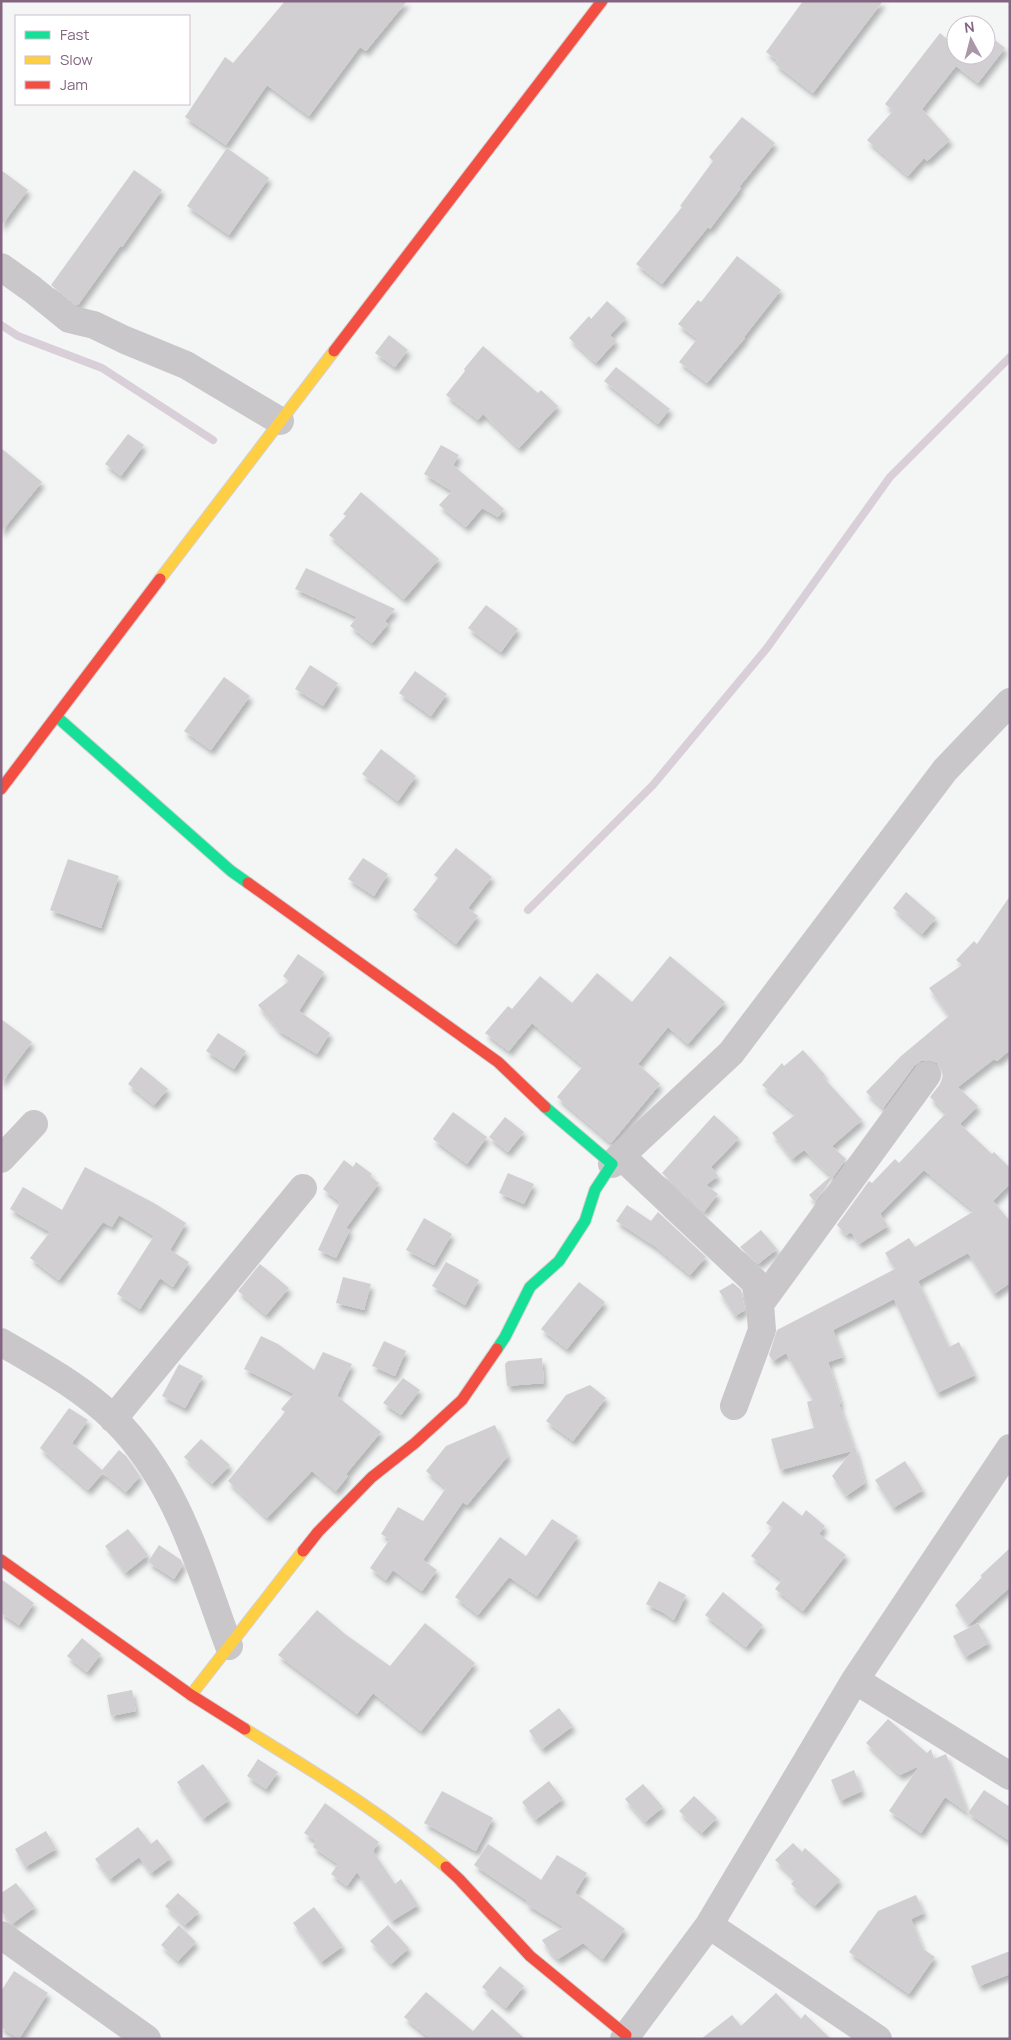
<svg xmlns="http://www.w3.org/2000/svg" width="1011" height="2040" viewBox="0 0 1011 2040" font-family="Manrope,sans-serif">
	<style>
		.lines { fill: none; stroke-linecap: round; stroke-linejoin: round }
		.stream { stroke: #d8cfd9; stroke-width: 8 }
		.building { fill: #d1cfd2; filter: url(#shadow) }
		.fast-casing { stroke: #d3d1d3; stroke-width: 13 }
		.slow-casing { stroke: #d3d1d3; stroke-width: 13 }
		.jam-casing { stroke: #d3d1d3; stroke-width: 13 }
		.street { stroke: #cac7ca; stroke-width: 28 }
		.fast { stroke: #16e098; stroke-width: 11 }
		.slow { stroke: #ffcf43; stroke-width: 11 }
		.jam { stroke: #f24e42; stroke-width: 11 }
	</style>
	<defs>
		<filter id="shadow"><feDropShadow dx="3" dy="5.5" stdDeviation="2.5" flood-color="#0004"/></filter>
	</defs>
	<rect width="100%" height="100%" fill="#f4f5f5"/>
	<g class="lines">
		<path class="stream" d="M 1,325 L 18,336 L 102,368 L 213,440
			M 528,910 L 653,785 L 767,648 L 890,477 L 1010,357"/>
	</g>
	<path class="building" d="M 285,1 L 407,1 L 366,51 L 360,47 L 309,116 L 267,85 L 226,145 L 185,117 L 225,57 L 233,63 Z
		M 803,1 L 883,1 L 813,93 L 775,64 L 777,60 L 766,52 Z
		M 940,33 L 953,44 L 956,40 L 956,55 L 986,55 L 986,33 L 1005,48 L 978,83 L 956,66 L 922,109 L 950,140 L 927,161 L 924,158 L 908,176 L 867,140 L 893,111 L 885,104 Z
		M 742,117 L 775,143 L 739,187 L 741,188 L 710,229 L 708,227 L 662,284 L 636,264 L 682,207 L 680,206 L 713,161 L 709,157 Z
		M 227,148 L 269,178 L 229,235 L 187,206 Z
		M 1,170 L 28,190 L 1,226 Z
		M 134,170 L 162,190 L 122,247 L 121,245 L 78,305 L 76,305 L 51,285 Z
		M 737,256 L 781,290 L 744,337 L 745,338 L 707,383 L 679,362 L 697,339 L 678,324 L 698,300 L 701,302 Z
		M 607,301 L 626,318 L 610,335 L 616,341 L 596,363 L 569,338 L 589,316 L 591,319 Z
		M 389,335 L 408,350 L 395,367 L 375,353 Z
		M 483,346 L 538,393 L 541,390 L 558,406 L 519,448 L 483,414 L 478,420 L 446,395 L 465,371 L 464,369 Z
		M 616,367 L 670,409 L 658,424 L 604,381 Z
		M 128,434 L 144,445 L 121,476 L 105,464 Z
		M 441,445 L 459,455 L 453,465 L 504,509 L 498,517 L 482,508 L 466,527 L 439,505 L 452,491 L 424,474 Z
		M 1,448 L 42,482 L 1,532 Z
		M 361,492 L 439,559 L 404,599 L 329,535 L 346,516 L 343,514 Z
		M 306,568 L 395,609 L 385,621 L 388,624 L 372,643 L 350,626 L 357,617 L 295,589 Z
		M 486,605 L 518,629 L 501,652 L 468,628 Z
		M 310,665 L 338,683 L 323,706 L 295,689 Z
		M 415,671 L 447,694 L 431,716 L 399,693 Z
		M 224,677 L 250,696 L 211,750 L 184,731 Z
		M 381,749 L 416,776 L 398,801 L 362,774 Z
		M 456,848 L 492,877 L 468,908 L 478,916 L 456,944 L 413,910 L 438,878 L 434,875 Z
		M 363,858 L 388,874 L 374,896 L 348,879 Z
		M 68,859 L 119,876 L 101,928 L 50,910 Z
		M 906,892 L 936,918 L 922,934 L 893,908 Z
		M 1010,896 L 1010,1050 L 997,1061 L 994,1059 L 958,1087 L 978,1106 L 960,1124 L 992,1154 L 994,1152 L 1010,1168 L 1010,1184 L 993,1201 L 1010,1221 L 1010,1283 L 994,1294 L 968,1253 L 918,1281 L 949,1347 L 959,1342 L 975,1375 L 937,1393 L 894,1299 L 833,1330 L 843,1357 L 828,1362 L 841,1403 L 839,1404 L 854,1448 L 855,1447 L 865,1483 L 846,1496 L 832,1476 L 852,1451 L 780,1470 L 771,1439 L 814,1428 L 807,1402 L 813,1400 L 786,1353 L 773,1361 L 769,1355 L 777,1330 L 895,1269 L 885,1253 L 909,1238 L 915,1247 L 974,1211 L 924,1170 L 880,1214 L 888,1226 L 859,1244 L 851,1232 L 846,1235 L 837,1225 L 869,1181 L 872,1183 L 895,1159 L 899,1163 L 946,1113 L 930,1097 L 940,1084 L 943,1076 L 941,1069 L 937,1063 L 929,1060 L 921,1061 L 914,1066 L 883,1108 L 866,1092 L 901,1056 L 949,1016 L 929,988 L 962,965 L 956,960 L 974,941 L 977,944 Z
		M 298,954 L 324,972 L 299,1011 L 330,1033 L 317,1054 L 279,1031 L 258,1005 L 289,981 L 283,976 Z
		M 670,956 L 725,1002 L 688,1044 L 668,1027 L 638,1064 L 660,1084 L 611,1143 L 557,1097 L 583,1066 L 532,1023 L 509,1051 L 485,1033 L 508,1006 L 512,1009 L 540,976 L 572,1003 L 597,973 L 632,1002 Z
		M 1,1019 L 32,1042 L 1,1083 Z
		M 218,1033 L 246,1051 L 234,1069 L 206,1051 Z
		M 803,1050 L 825,1075 L 823,1077 L 862,1120 L 832,1146 L 846,1159 L 815,1202 L 809,1195 L 831,1176 L 804,1150 L 792,1159 L 772,1133 L 796,1114 L 762,1085 L 782,1063 L 784,1066 Z
		M 141,1067 L 168,1089 L 154,1105 L 128,1084 Z
		M 453,1112 L 487,1137 L 467,1164 L 433,1139 Z
		M 714,1115 L 739,1138 L 711,1167 L 718,1176 L 706,1185 L 718,1194 L 704,1212 L 662,1173 Z
		M 505,1117 L 524,1132 L 508,1152 L 489,1137 Z
		M 344,1160 L 353,1167 L 356,1162 L 372,1174 L 370,1176 L 379,1183 L 346,1228 L 350,1230 L 336,1258 L 318,1250 L 340,1202 L 323,1189 Z
		M 85,1167 L 154,1203 L 186,1223 L 170,1250 L 189,1262 L 173,1287 L 160,1278 L 140,1309 L 117,1294 L 154,1236 L 119,1215 L 112,1227 L 103,1222 L 59,1280 L 30,1258 L 50,1232 L 10,1209 L 23,1187 L 62,1210 Z
		M 508,1173 L 534,1184 L 524,1204 L 499,1193 Z
		M 627,1205 L 651,1221 L 658,1212 L 706,1257 L 690,1275 L 656,1247 L 616,1221 Z
		M 424,1218 L 452,1234 L 434,1265 L 406,1250 Z
		M 761,1230 L 777,1249 L 758,1264 L 740,1247 Z
		M 446,1262 L 479,1280 L 465,1305 L 432,1286 Z
		M 260,1264 L 289,1288 L 266,1315 L 238,1291 Z
		M 343,1277 L 371,1284 L 364,1310 L 336,1303 Z
		M 579,1282 L 605,1302 L 567,1349 L 541,1329 Z
		M 733,1283 L 741,1290 L 745,1310 L 735,1316 L 719,1291 Z
		M 261,1336 L 278,1344 L 314,1370 L 323,1352 L 352,1364 L 337,1396 L 381,1432 L 346,1474 L 348,1476 L 336,1491 L 312,1471 L 267,1518 L 228,1481 L 285,1412 L 281,1409 L 294,1394 L 244,1369 Z
		M 384,1341 L 406,1351 L 395,1376 L 372,1366 Z
		M 542,1358 L 544,1383 L 507,1386 L 505,1364 L 508,1361 Z
		M 179,1364 L 203,1376 L 185,1408 L 162,1396 Z
		M 403,1378 L 420,1390 L 401,1415 L 383,1403 Z
		M 590,1385 L 606,1398 L 573,1441 L 546,1421 L 566,1395 Z
		M 69,1408 L 88,1420 L 72,1443 L 102,1470 L 119,1450 L 126,1456 L 140,1476 L 126,1492 L 103,1473 L 88,1490 L 40,1448 Z
		M 495,1425 L 508,1456 L 467,1505 L 463,1502 L 423,1560 L 437,1570 L 422,1591 L 393,1570 L 386,1580 L 370,1568 L 390,1539 L 381,1534 L 398,1507 L 423,1521 L 446,1488 L 426,1471 L 446,1446 Z
		M 201,1439 L 230,1465 L 212,1484 L 184,1457 Z
		M 905,1461 L 923,1490 L 893,1508 L 875,1480 Z
		M 783,1501 L 802,1516 L 806,1510 L 825,1526 L 819,1534 L 846,1555 L 803,1611 L 775,1589 L 782,1580 L 751,1556 L 773,1528 L 766,1523 Z
		M 552,1519 L 578,1536 L 537,1596 L 509,1577 L 478,1615 L 455,1597 L 500,1537 L 526,1556 Z
		M 128,1529 L 148,1555 L 125,1573 L 105,1546 Z
		M 159,1545 L 181,1560 L 183,1565 L 174,1579 L 148,1562 Z
		M 1010,1548 L 1010,1587 L 968,1625 L 955,1605 L 982,1577 L 980,1576 Z
		M 1,1579 L 34,1603 L 19,1625 L 1,1613 Z
		M 659,1581 L 686,1595 L 674,1620 L 664,1613 L 646,1604 Z
		M 723,1592 L 763,1625 L 746,1647 L 705,1615 Z
		M 317,1610 L 345,1634 L 390,1666 L 425,1623 L 475,1663 L 421,1731 L 373,1693 L 357,1714 L 278,1655 Z
		M 978,1623 L 989,1643 L 965,1657 L 953,1636 Z
		M 82,1638 L 101,1654 L 87,1672 L 67,1656 Z
		M 132,1690 L 136,1711 L 111,1716 L 107,1695 Z
		M 559,1708 L 573,1726 L 542,1749 L 529,1731 Z
		M 888,1719 L 927,1753 L 931,1749 L 934,1759 L 946,1754 L 968,1813 L 945,1797 L 921,1833 L 889,1811 L 919,1766 L 900,1775 L 866,1743 Z
		M 258,1759 L 278,1772 L 266,1789 L 247,1776 Z
		M 203,1764 L 229,1800 L 203,1819 L 177,1782 Z
		M 854,1770 L 862,1791 L 840,1801 L 831,1780 Z
		M 549,1781 L 563,1799 L 535,1820 L 522,1802 Z
		M 643,1784 L 663,1807 L 645,1822 L 625,1799 Z
		M 984,1790 L 1010,1807 L 1010,1841 L 968,1813 Z
		M 442,1791 L 493,1818 L 476,1851 L 424,1823 Z
		M 694,1796 L 717,1818 L 702,1833 L 679,1811 Z
		M 325,1803 L 379,1842 L 373,1851 L 395,1884 L 401,1879 L 418,1905 L 392,1921 L 357,1872 L 347,1886 L 331,1874 L 338,1864 L 313,1847 L 316,1841 L 304,1833 Z
		M 138,1827 L 151,1844 L 157,1839 L 171,1858 L 151,1873 L 139,1857 L 110,1879 L 95,1859 Z
		M 46,1831 L 56,1849 L 25,1867 L 15,1849 Z
		M 793,1843 L 802,1852 L 805,1848 L 840,1880 L 815,1906 L 791,1884 L 795,1879 L 775,1860 Z
		M 488,1844 L 541,1880 L 557,1855 L 587,1873 L 575,1893 L 625,1929 L 603,1959 L 583,1943 L 558,1959 L 550,1952 L 542,1940 L 564,1927 L 526,1904 L 528,1901 L 474,1865 Z
		M 16,1883 L 35,1907 L 12,1924 L 1,1911 L 1,1893 Z
		M 178,1893 L 199,1912 L 185,1925 L 165,1906 Z
		M 916,1895 L 924,1913 L 911,1919 L 923,1949 L 935,1957 L 909,1994 L 849,1952 L 878,1911 Z
		M 314,1907 L 343,1946 L 321,1962 L 293,1923 Z
		M 179,1925 L 196,1942 L 178,1961 L 161,1945 Z
		M 388,1925 L 409,1948 L 391,1964 L 370,1941 Z
		M 1010,1951 L 1010,1974 L 979,1986 L 971,1966 Z
		M 500,1966 L 524,1986 L 506,2008 L 482,1987 Z
		M 14,1971 L 48,1993 L 19,2039 L 1,2027 L 1,1991 Z
		M 426,1992 L 473,2031 L 492,2009 L 525,2039 L 431,2039 L 404,2017 Z
		M 776,1993 L 801,2019 L 805,2014 L 831,2039 L 701,2039 L 732,2015 L 741,2026 Z"/>
	<g class="lines">
		<defs>
			<path id="fast" d="M 57,717 L 231,871 L 248,883
				M 497,1349 L 505,1337 L 530,1287 L 559,1261 L 585,1221 L 595,1190 L 612,1164 L 545,1107"/>
			<path id="slow" d="M 160,579 L 334,351
				M 191,1695 L 303,1551
				M 245,1729 C 314,1772 384,1814 446,1867"/>
			<path id="jam" d="M 334,351 L 602,1
				M 1,789 L 160,579
				M 248,883 L 498,1062 L 545,1107
				M 303,1551 L 318,1532 L 372,1477 L 415,1443 L 462,1400 L 497,1349
				M 1,1560 L 191,1695 L 245,1729
				M 446,1867 L 459,1879 L 530,1956 L 626,2035"/>
		</defs>
		<use href="#fast" class="fast-casing"/>
		<use href="#slow" class="slow-casing"/>
		<use href="#jam" class="jam-casing"/>
		<path class="street" d="M 1,267 L 32,289 L 69,319 L 94,325 L 125,340 L 186,365 L 280,421
			M 621,1156 L 755,1282 L 760,1304 L 762,1330 L 734,1406
			M 1,1159 L 34,1124
			M 612,1164 L 731,1053 L 945,770 L 1010,702
			M 760,1304 L 927,1075
			M 1,1342 C 40,1365 81,1387 114,1419 C 177,1481 199,1565 229,1646
			M 113,1419 L 303,1188
			M 855,1680 L 1010,1776
			M 709,1925 L 878,2039
			M 1,1935 L 147,2039
			M 624,2039 L 709,1925 L 855,1680 L 1010,1448"/>
		<use href="#fast" class="fast"/>
		<use href="#slow" class="slow"/>
		<use href="#jam" class="jam"/>
	</g>
	<rect width="1011" height="2040" fill="none" stroke="#836581" stroke-width="5"/>
	<rect x="15" y="15" width="175" height="90" fill="#ffffff" stroke="#cdc1cd"/>
	<rect x="25" y="31" width="25" height="8" fill="#16e098" stroke="#cdc1cd"/>
	<text x="60" y="40" font-size="15" fill="#836581">Fast</text>
	<rect x="25" y="56" width="25" height="8" fill="#ffcf43" stroke="#cdc1cd"/>
	<text x="60" y="65" font-size="15" fill="#836581">Slow</text>
	<rect x="25" y="81" width="25" height="8" fill="#f24e42" stroke="#cdc1cd"/>
	<text x="60" y="90" font-size="15" fill="#836581">Jam</text>
	<g transform="translate(971 40) rotate(353)"><circle r="24" fill="#ffffff" stroke="#cdc1cd"/>
	<path d="M0-4L9 19L0 12L-9 19Z" fill="#ab97aa"/>
	<text y="-8" font-size="14" font-weight="bold" text-anchor="middle" fill="#836581">N</text>
	</g>
</svg>
